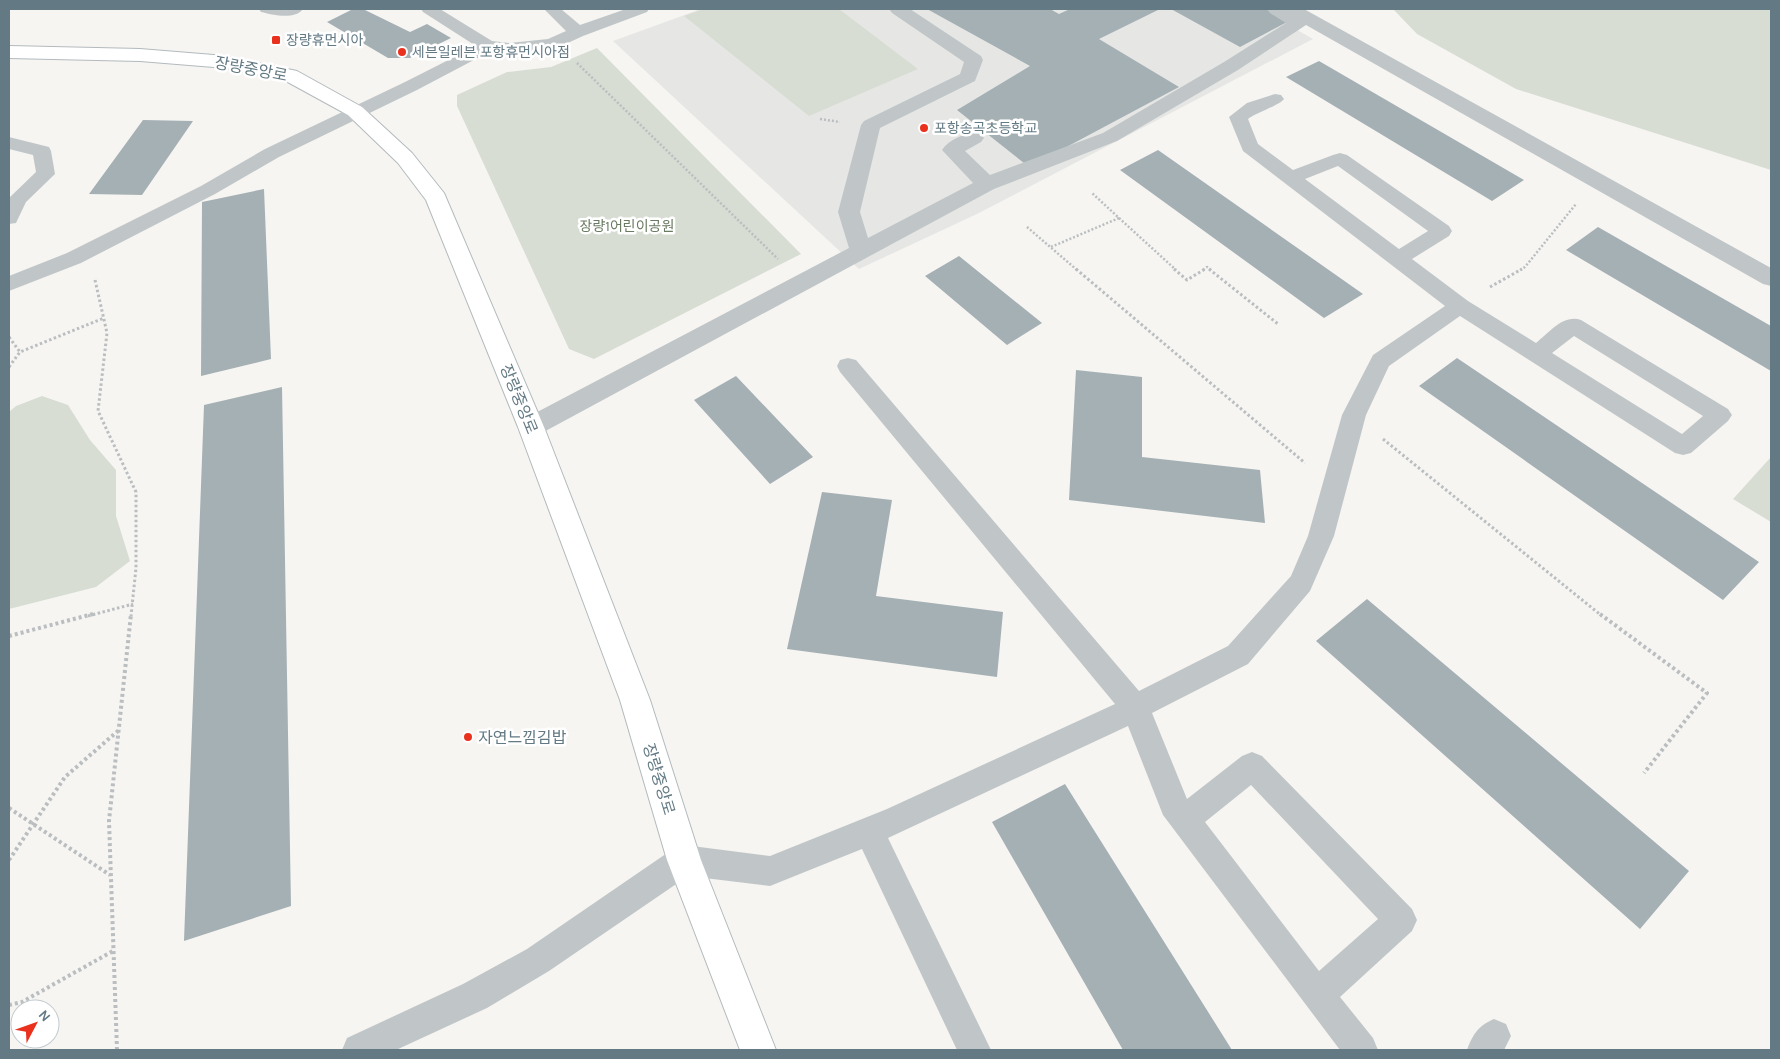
<svg xmlns="http://www.w3.org/2000/svg" width="1780" height="1059" viewBox="0 0 1780 1059" font-family="Karla,'Noto Sans KR',sans-serif">
	<style>
		.built { fill: #e6e7e5 }
		.green { fill: #d8ddd3 }
		.building { fill: #a5b0b4 }
		.lines { fill: none; stroke-linecap: round; stroke-linejoin: round }
		.secondary-casing { stroke: #b3babd; stroke-width: 2 }
		.path-far2 { stroke: #babec0; stroke-width: 2.5; stroke-dasharray: 2 2; stroke-linecap: butt }
		.path-far1 { stroke: #babec0; stroke-width: 3; stroke-dasharray: 2.5 2.5; stroke-linecap: butt }
		.path { stroke: #babec0; stroke-width: 4; stroke-dasharray: 3 3; stroke-linecap: butt }
		.lane { fill: #c0c6c8; fill-rule: evenodd }
		.street { fill: #c0c6c8; fill-rule: evenodd }
		.secondary { fill: #fff; fill-rule: evenodd }
		.poi-dot { fill: #ea311e; stroke: #fff; stroke-width: 2 }
		.labels { text-anchor: middle; dominant-baseline: central; stroke-width: 5; stroke-linejoin: round; paint-order: stroke }
		.far-poi-label { font-size: 14px; fill: #637a84; stroke: #fff; text-anchor: start }
		.far-park-label { font-size: 14px; fill: #6b7b62; stroke: #fff }
		.street-label { font-size: 16px; fill: #637a84; stroke: #fff }
		.poi-label { font-size: 16px; fill: #637a84; stroke: #fff; text-anchor: start }
	</style>
	<rect width="100%" height="100%" fill="#f6f5f2"/>
	<path class="built" d="M 701,9 L 1261,9 L 1313,39 L 977,214 L 859,269 L 613,41 Z"/>
	<path class="green" d="M 703,9 L 839,9 L 918,69 L 809,116 L 684,16 Z
		M 1393,9 L 1771,9 L 1771,170 L 1516,89 L 1417,34 Z
		M 597,48 L 801,254 L 594,359 L 569,349 L 457,106 L 457,95 L 507,72 L 551,67 Z
		M 42,396 L 68,405 L 90,440 L 116,470 L 116,516 L 130,561 L 96,587 L 9,609 L 10,530 L 9,412 L 16,406 Z
		M 1771,457 L 1771,522 L 1733,499 Z"/>
	<path class="building" d="M 353,9 L 363,9 L 410,32 L 427,24 L 451,38 L 410,58 L 388,58 L 327,22 Z
		M 927,9 L 1050,9 L 1059,14 L 1070,9 L 1160,9 L 1099,39 L 1179,87 L 1029,167 L 957,110 L 1030,66 Z
		M 1171,9 L 1271,9 L 1291,20 L 1240,47 Z
		M 1319,61 L 1524,180 L 1492,201 L 1286,77 Z
		M 143,120 L 193,121 L 142,195 L 89,194 Z
		M 1158,150 L 1363,294 L 1324,318 L 1120,170 Z
		M 264,189 L 271,359 L 201,376 L 202,202 Z
		M 1598,227 L 1771,326 L 1771,371 L 1566,250 Z
		M 959,256 L 1042,323 L 1007,345 L 925,276 Z
		M 1457,358 L 1759,562 L 1723,600 L 1419,386 Z
		M 1076,370 L 1142,377 L 1142,457 L 1260,470 L 1265,523 L 1069,500 Z
		M 736,376 L 813,457 L 770,484 L 694,400 Z
		M 282,387 L 291,906 L 184,941 L 204,405 Z
		M 822,492 L 892,500 L 876,596 L 1003,612 L 997,677 L 787,649 Z
		M 1367,599 L 1689,871 L 1640,929 L 1316,641 Z
		M 1065,784 L 1232,1050 L 1123,1050 L 992,822 Z"/>
	<g class="lines">
		<defs>
			<path id="secondary" d="M 9,46 L 140,49 L 226,56 L 297,71 L 362,107 L 412,153 L 444,193 L 544,427 L 650,700 L 701,860 L 776,1050 L 740,1050 L 667,860 L 620,700 L 518,427 L 426,200 L 398,163 L 348,115 L 284,80 L 226,68 L 140,61 L 9,58 Z"/>
		</defs>
		<use href="#secondary" class="secondary-casing"/>
		<path class="path-far2" d="M 577,63 L 778,259
			M 820,119 L 840,122
			M 1119,218 L 1176,270
			M 1027,227 L 1077,270
			M 1051,247 L 1119,218 L 1092,193
			M 1203,270 L 1207,267 L 1211,270
			M 1520,270 L 1525,267 L 1576,204"/>
		<path class="path-far1" d="M 1076,269 L 1305,463
			M 1174,269 L 1187,280 L 1205,269
			M 1209,269 L 1278,324
			M 95,280 L 107,333 L 98,411 L 136,492 L 136,568 L 131,616
			M 1490,287 L 1522,269
			M 9,337 L 20,352 L 104,318
			M 9,367 L 20,352
			M 1383,439 L 1602,616
			M 88,616 L 133,604"/>
		<path class="path" d="M 1600,614 L 1707,693 L 1644,773
			M 9,636 L 93,614
			M 9,808 L 110,875
			M 9,860 L 65,777 L 119,730
			M 9,1005 L 22,1002 L 113,951
			M 117,1050 L 109,821 L 131,614"/>
		<path class="lane" d="M 259,9 L 303,9 C 295,20 273,15 261,12 Z
			M 421,9 L 440,9 L 492,41 L 509,43 L 548,39 L 566,31 L 544,9 L 561,9 L 580,25 L 626,9 L 649,9 L 647,12 L 583,36 L 557,48 L 509,53 L 491,51 L 417,90 L 279,157 L 215,194 L 81,263 L 9,291 L 9,276 L 67,253 L 201,186 L 265,149 L 405,82 L 476,46 L 423,12 Z
			M 1275,94 L 1281,95 L 1284,99 C 1280,105 1256,113 1248,119 L 1258,144 L 1293,170 L 1333,155 L 1340,153 L 1347,155 L 1449,226 L 1452,231 L 1449,236 L 1412,259 L 1468,301 L 1536,343 C 1549,333 1563,314 1581,320 L 1728,409 L 1732,415 L 1728,421 L 1691,453 L 1683,455 L 1675,453 L 1460,316 L 1389,366 L 1366,415 L 1334,536 L 1310,591 L 1248,664 L 1152,713 L 1187,799 L 1242,756 L 1252,752 L 1262,756 L 1412,909 L 1417,920 L 1412,931 L 1340,997 L 1373,1038 L 1378,1050 L 1340,1050 L 1163,815 L 1128,726 L 888,838 L 991,1050 L 957,1050 L 862,849 L 770,886 L 688,876 L 549,971 L 487,1008 L 396,1050 L 342,1050 L 347,1038 L 463,984 L 527,949 L 673,849 L 684,845 L 770,856 L 887,809 L 1115,704 L 840,372 L 837,366 L 840,360 L 848,358 L 856,360 L 1139,691 L 1228,646 L 1291,576 L 1308,536 L 1342,415 L 1373,355 L 1445,306 L 1243,151 L 1229,117 L 1247,103 ZM 1338,166 L 1428,231 L 1399,249 L 1305,179 ZM 1574,336 L 1703,416 L 1682,434 L 1552,353 ZM 1251,785 L 1378,919 L 1319,971 L 1205,822 Z
			M 9,137 L 49,147 L 51,151 L 55,174 L 26,202 L 16,223 L 9,224 L 9,198 L 36,172 L 33,155 L 9,149 Z
			M 1494,1019 L 1506,1024 L 1511,1036 L 1504,1050 L 1467,1050 C 1473,1034 1478,1026 1494,1019 Z"/>
		<path class="street" d="M 889,9 L 910,9 L 981,56 L 983,60 L 975,81 L 880,128 L 860,212 L 868,238 L 973,183 L 942,150 C 949,139 969,131 981,134 L 984,138 L 981,142 L 965,151 L 990,175 L 1103,133 L 1224,62 L 1286,23 L 1270,13 L 1267,9 L 1304,9 L 1771,268 L 1771,286 L 1763,284 L 1306,25 L 1238,70 L 1117,141 L 994,189 L 540,434 L 531,437 L 522,434 L 518,427 L 522,420 L 849,248 L 838,212 L 861,125 L 864,121 L 960,74 L 964,62 L 892,13 Z"/>
		<use href="#secondary" class="secondary"/>
	</g>
	<g class="poi-dot">
		<rect x="271" y="35" width="10" height="10" rx="2.5"/>
		<circle cx="402" cy="52" r="5"/>
		<circle cx="924" cy="128" r="5"/>
		<circle cx="468" cy="737" r="5"/>
	</g>
	<g class="labels">
		<g class="far-poi-label">
			<text x="286" y="40">장량휴먼시아</text>
			<text x="412" y="52">세븐일레븐 포항휴먼시아점</text>
			<text x="934" y="128">포항송곡초등학교</text>
		</g>
		<g class="far-park-label">
			<text x="627" y="226">장량1어린이공원</text>
		</g>
		<g class="street-label">
			<text transform="translate(251 69) rotate(11)">장량중앙로</text>
			<text transform="translate(519 399) rotate(68)">장량중앙로</text>
			<text transform="translate(659 779) rotate(73)">장량중앙로</text>
		</g>
		<g class="poi-label">
			<text x="478" y="737">자연느낌김밥</text>
		</g>
	</g>
	<rect width="1780" height="1059" fill="none" stroke="#637a84" stroke-width="20"/>
	<g transform="translate(35 1024) rotate(49)"><circle r="24" fill="#ffffff" stroke="#c1cace"/>
	<path d="M0-4L9 19L0 12L-9 19Z" fill="#ea311e"/>
	<text y="-8" font-size="14" font-weight="bold" text-anchor="middle" fill="#637a84">N</text>
	</g>
</svg>
